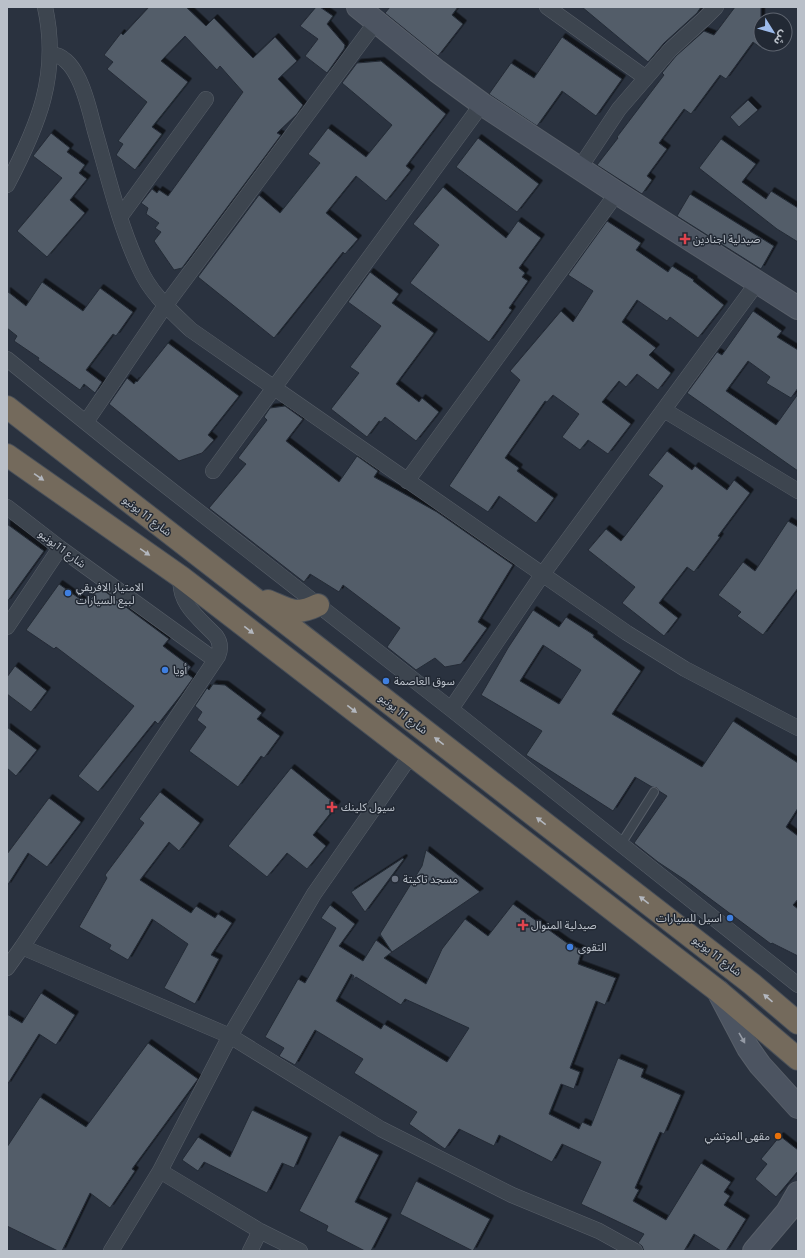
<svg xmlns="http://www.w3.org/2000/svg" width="805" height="1258" viewBox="0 0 805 1258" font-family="'Roboto Condensed','Noto Sans Arabic',sans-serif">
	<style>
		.building { fill: #535d69; stroke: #242b36; fill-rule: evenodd; filter: url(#shadow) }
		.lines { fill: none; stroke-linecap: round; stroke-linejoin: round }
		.lane-casing { stroke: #585f69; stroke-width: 10 }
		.street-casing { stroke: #585f69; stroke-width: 16 }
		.secondary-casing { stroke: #585f69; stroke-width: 24 }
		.highway-casing { stroke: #484f59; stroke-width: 24 }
		.lane { stroke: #3d454f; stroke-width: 8 }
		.street { stroke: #3d454f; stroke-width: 15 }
		.secondary { stroke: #4c5461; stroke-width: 22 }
		.highway { stroke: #746a5c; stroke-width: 22 }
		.oneway { fill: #b3b7be }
		.oneway2 { fill: #949aa5 }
		.health-dot { fill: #e0444e; stroke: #222934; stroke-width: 1.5 }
		.shop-dot { fill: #3f7fe0; stroke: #222934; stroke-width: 1.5 }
		.worship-dot { fill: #6b7280; stroke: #222934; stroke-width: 1.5 }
		.food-dot { fill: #e8710a; stroke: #222934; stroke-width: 1.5 }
		.labels { text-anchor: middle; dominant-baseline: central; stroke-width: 3; stroke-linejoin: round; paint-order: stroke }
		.poi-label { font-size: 11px; fill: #bac0c9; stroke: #222934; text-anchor: start }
		.street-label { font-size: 11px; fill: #bac0c9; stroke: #222934 }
	</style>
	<defs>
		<filter id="shadow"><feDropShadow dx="3.5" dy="-3.5" stdDeviation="0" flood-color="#0009"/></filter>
	</defs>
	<rect width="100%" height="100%" fill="#2a323f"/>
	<path class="building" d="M 149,7 L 186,7 L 206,26 L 214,18 L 253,58 L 275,37 L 297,61 L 278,79 L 303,105 L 297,114 L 277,133 L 281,135 L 182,268 L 174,270 L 154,241 L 161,232 L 155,228 L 159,223 L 146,214 L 148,208 L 141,203 L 152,189 L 157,193 L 159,190 L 168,196 L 243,92 L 220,66 L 217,70 L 185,36 L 161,61 L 188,82 L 152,127 L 162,134 L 135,170 L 116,155 L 123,144 L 118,141 L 147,102 L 107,69 L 113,62 L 104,55 L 121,33 L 123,35 Z
		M 316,7 L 320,7 L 333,16 L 327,24 L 345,45 L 344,49 L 327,73 L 305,56 L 318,39 L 300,26 Z
		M 390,7 L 458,7 L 452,15 L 463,24 L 438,56 L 385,13 Z
		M 582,7 L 701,7 L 697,13 L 664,43 L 648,62 Z
		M 735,7 L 761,7 L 761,48 L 753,42 L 726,79 L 720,75 L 691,114 L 684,109 L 659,143 L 667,149 L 647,176 L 652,180 L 642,194 L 597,165 L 618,138 L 617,137 L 664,75 L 662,73 L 676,56 L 704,31 L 714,35 Z
		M 562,37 L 622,79 L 596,116 L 562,91 L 537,126 L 489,94 L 511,63 L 534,78 Z
		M 381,61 L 446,114 L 406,166 L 411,170 L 386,201 L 356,176 L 326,213 L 358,239 L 345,254 L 343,252 L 274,338 L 198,277 L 259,195 L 280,213 L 320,163 L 308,154 L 328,128 L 366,157 L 392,125 L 342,83 L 357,63 Z
		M 748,100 L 758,110 L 739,127 L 730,117 Z
		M 51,133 L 70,148 L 67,152 L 85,165 L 79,173 L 87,179 L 70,200 L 85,213 L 47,257 L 17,231 L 62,178 L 33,156 Z
		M 478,138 L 539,184 L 517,212 L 456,167 Z
		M 721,139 L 756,164 L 742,182 L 766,199 L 771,191 L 798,208 L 798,242 L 777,229 L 699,168 Z
		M 443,187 L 506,238 L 518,221 L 541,238 L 519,268 L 525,273 L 522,277 L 528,281 L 509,308 L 512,310 L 489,342 L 410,283 L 439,245 L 413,224 Z
		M 690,194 L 774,246 L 761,269 L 677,216 Z
		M 607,221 L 641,243 L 636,250 L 668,272 L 672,266 L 694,280 L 693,281 L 724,305 L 698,338 L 670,317 L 667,321 L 637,300 L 622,322 L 656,348 L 649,355 L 671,373 L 658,390 L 637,374 L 626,387 L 619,381 L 602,402 L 631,424 L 608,454 L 588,440 L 580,450 L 562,437 L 579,414 L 553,395 L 547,402 L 545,401 L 505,458 L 519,468 L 517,471 L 554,498 L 536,523 L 499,496 L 488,512 L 449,486 L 520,380 L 510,371 L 561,311 L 573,322 L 593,291 L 568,275 Z
		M 370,272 L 399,294 L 392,303 L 434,333 L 396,384 L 419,402 L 422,398 L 439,412 L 416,441 L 385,417 L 381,422 L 379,421 L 367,437 L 331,409 L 359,373 L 350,367 L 381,326 L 348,302 Z
		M 42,282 L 83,311 L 100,288 L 133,312 L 116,336 L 113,334 L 86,370 L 102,382 L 95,393 L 84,384 L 80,390 L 38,360 L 39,358 L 14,341 L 17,336 L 7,328 L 7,291 L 26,306 Z
		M 753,311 L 782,331 L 777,337 L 798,350 L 798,388 L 791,398 L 766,383 L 770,377 L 748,361 L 726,391 L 776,425 L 798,394 L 798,471 L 687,393 L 717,352 L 722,355 Z
		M 168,343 L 239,396 L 208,435 L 214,440 L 202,453 L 179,461 L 109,404 L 127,378 L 134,384 L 136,381 L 137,382 Z
		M 285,406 L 303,419 L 286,441 L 339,482 L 357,456 L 378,471 L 374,477 L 437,512 L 513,565 L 478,622 L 487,628 L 461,664 L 445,667 L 435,658 L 416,670 L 387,647 L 400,628 L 343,585 L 339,592 L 310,574 L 304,582 L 209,508 L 246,464 L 238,458 L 267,420 L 264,417 L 270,408 Z
		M 667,451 L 692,470 L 695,466 L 727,490 L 734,480 L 750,493 L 718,536 L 720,537 L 694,572 L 687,567 L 659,603 L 678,618 L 664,636 L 622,603 L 635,587 L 588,550 L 606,529 L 621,541 L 663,486 L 648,475 Z
		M 788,521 L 798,527 L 798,588 L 763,635 L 737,616 L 741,612 L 718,595 L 743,562 L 755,571 Z
		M 7,524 L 44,551 L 7,602 Z
		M 59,584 L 87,604 L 99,587 L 169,639 L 163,646 L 191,667 L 186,673 L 193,678 L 180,696 L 158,724 L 155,721 L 98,792 L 78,776 L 134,706 L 56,647 L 54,649 L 26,630 Z
		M 533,610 L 559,627 L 566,617 L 594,635 L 593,637 L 641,671 L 612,714 L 702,767 L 733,721 L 798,763 L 798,808 L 786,827 L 798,836 L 798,899 L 793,905 L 798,909 L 798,956 L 772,943 L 771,944 L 685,880 L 658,862 L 634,843 L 667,796 L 659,791 L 657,788 L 652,787 L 635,777 L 613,811 L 526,755 L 542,731 L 481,695 L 508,648 ZM 543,645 L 581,670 L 559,704 L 520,681 Z
		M 15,666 L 47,691 L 31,712 L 7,694 L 7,677 Z
		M 213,684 L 225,685 L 262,713 L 257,719 L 280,736 L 264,758 L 261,756 L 238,787 L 189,751 L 206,727 L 197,720 L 202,712 L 195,706 L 207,688 L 209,690 Z
		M 7,727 L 37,750 L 16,776 L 7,768 Z
		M 291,768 L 337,805 L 313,835 L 326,846 L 307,869 L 287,853 L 267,877 L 228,846 Z
		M 160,792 L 200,823 L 179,851 L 169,842 L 140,880 L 191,913 L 196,906 L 215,918 L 218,914 L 232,923 L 211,955 L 219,959 L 195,1004 L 164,988 L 188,944 L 152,919 L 128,960 L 109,949 L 111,945 L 79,927 L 107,878 L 105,875 L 144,823 L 139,819 Z
		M 49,798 L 81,822 L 47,867 L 28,853 L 7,886 L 7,854 Z
		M 426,850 L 480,892 L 392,952 L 380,934 L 422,866 Z
		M 403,858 L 404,859 L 365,912 L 351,892 Z
		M 513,904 L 567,943 L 582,950 L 578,964 L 616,978 L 605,1005 L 596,1001 L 570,1068 L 580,1072 L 574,1089 L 561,1084 L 549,1114 L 579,1129 L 582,1122 L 591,1126 L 618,1058 L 644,1069 L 641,1077 L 681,1095 L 664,1134 L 660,1132 L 635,1188 L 639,1190 L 633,1201 L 666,1220 L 701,1163 L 731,1182 L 724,1192 L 730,1196 L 724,1205 L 746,1219 L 726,1251 L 721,1251 L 694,1234 L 684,1251 L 644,1251 L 642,1246 L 638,1243 L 644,1234 L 581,1204 L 601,1162 L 562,1144 L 552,1162 L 499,1135 L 494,1146 L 459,1129 L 445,1149 L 409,1124 L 417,1112 L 354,1073 L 363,1059 L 315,1030 L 295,1065 L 279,1056 L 284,1048 L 265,1037 L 298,979 L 305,983 L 336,928 L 321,918 L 330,905 L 355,924 L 339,946 L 363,961 L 376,940 L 392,952 L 384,958 L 426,984 L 442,949 L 465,919 L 488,936 ZM 351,974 L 354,976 L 352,980 L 356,977 L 401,1005 L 405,999 L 469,1028 L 447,1062 L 384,1024 L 381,1029 L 336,1001 Z
		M 41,993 L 75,1015 L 56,1045 L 39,1034 L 7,1085 L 7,1014 L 22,1023 Z
		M 148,1043 L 198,1079 L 132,1169 L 135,1171 L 110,1208 L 90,1193 L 62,1251 L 58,1251 L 7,1226 L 7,1147 L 40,1097 L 86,1127 Z
		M 252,1110 L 308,1137 L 294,1168 L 282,1163 L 267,1193 L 204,1162 L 198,1171 L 182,1160 L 198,1137 L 230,1157 Z
		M 339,1135 L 379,1155 L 355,1202 L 388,1218 L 371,1251 L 365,1251 L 326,1231 L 328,1226 L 299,1211 Z
		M 780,1136 L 798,1150 L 798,1171 L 776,1197 L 755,1179 L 767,1164 L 761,1159 Z
		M 416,1181 L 490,1219 L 473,1251 L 400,1214 Z"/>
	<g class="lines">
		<defs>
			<path id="lane" d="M 621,844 L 654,792"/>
			<path id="street" d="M 547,7 L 646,78
				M 50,55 C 62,53 72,66 77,76 C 86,92 90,113 95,131 C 108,176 119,224 139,267 C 150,293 171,311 191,330 L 627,633 L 685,669 L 798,728
				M 579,169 L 619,109 L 670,50 L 704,19 L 716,7
				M 7,185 C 38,126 60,75 45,7
				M 120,217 L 206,99
				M 7,359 L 120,450 L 451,709 L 798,985
				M 664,410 L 798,491
				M 86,422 L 165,306 L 376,22
				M 213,471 L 482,104
				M 407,481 L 617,193
				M 7,507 L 60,548 L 215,660
				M 7,627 L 60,548
				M 451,709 L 542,575 L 757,283
				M 22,947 L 230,1036 L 381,1129 L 512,1195 L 599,1231 L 635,1251
				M 7,968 L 22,947 L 218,656 C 221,649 221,643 216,636 C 200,619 177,603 181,577
				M 160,1171 L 260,1231 L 300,1251
				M 111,1251 L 160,1171 L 230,1036 L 314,894 L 411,755
				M 250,1251 L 260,1231"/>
			<path id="secondary" d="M 358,7 L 437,71 L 482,104 L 617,193 L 798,308
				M 718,991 L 748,1048 L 760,1065 L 798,1107
				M 754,1251 L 787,1212 L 798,1193"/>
			<path id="highway" d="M 7,407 L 752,984 L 798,1023
				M 7,455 L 181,577 L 718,991 L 798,1059
				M 268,601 C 290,610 295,616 318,605"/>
		</defs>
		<use href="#lane" class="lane-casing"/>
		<use href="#street" class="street-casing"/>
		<use href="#secondary" class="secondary-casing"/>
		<use href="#highway" class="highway-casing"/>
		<use href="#lane" class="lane"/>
		<use href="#street" class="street"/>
		<use href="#secondary" class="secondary"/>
		<use href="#highway" class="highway"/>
	</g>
	<defs><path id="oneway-solid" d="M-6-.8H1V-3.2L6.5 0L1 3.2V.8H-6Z"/></defs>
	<g class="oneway">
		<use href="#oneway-solid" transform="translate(39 477) rotate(35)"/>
		<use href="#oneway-solid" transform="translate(145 552) rotate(35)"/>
		<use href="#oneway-solid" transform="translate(249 630) rotate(38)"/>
		<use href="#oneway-solid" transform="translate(352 709) rotate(38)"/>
		<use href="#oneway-solid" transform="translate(439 741) rotate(-142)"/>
		<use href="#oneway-solid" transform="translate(541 821) rotate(-142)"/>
		<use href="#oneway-solid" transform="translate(644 900) rotate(-142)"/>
		<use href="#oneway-solid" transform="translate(768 998) rotate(-139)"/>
	</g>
	<use class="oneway2" href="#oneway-solid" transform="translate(742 1038) rotate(60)"/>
	<g class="health-dot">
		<path d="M683 233h4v4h4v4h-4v4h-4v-4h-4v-4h4z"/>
		<path d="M330 801h4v4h4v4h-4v4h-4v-4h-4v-4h4z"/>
		<path d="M521 919h4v4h4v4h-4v4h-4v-4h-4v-4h4z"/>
	</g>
	<g class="shop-dot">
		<circle cx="68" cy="593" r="4"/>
		<circle cx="165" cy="670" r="4"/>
		<circle cx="386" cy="681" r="4"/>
		<circle cx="730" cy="918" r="4"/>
		<circle cx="570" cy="947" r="4"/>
	</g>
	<circle class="worship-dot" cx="395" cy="879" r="4"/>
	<circle class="food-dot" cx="778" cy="1136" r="4"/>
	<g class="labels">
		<g class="poi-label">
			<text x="693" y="239">صيدلية اجنادين</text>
			<text x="76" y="587">الامتياز الافريقي<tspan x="76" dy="13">لبيع السيارات</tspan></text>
			<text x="173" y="670">أويا</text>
			<text x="394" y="681">سوق العاصمة</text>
			<text x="341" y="807">سيول كلينك</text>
			<text x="403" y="879">مسجد تاكيتة</text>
			<text x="722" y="918" text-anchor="end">اسيل للسيارات</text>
			<text x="531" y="925">صيدلية المنوال</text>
			<text x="578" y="947">التقوى</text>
			<text x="770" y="1136" text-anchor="end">مقهى الموتشي</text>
		</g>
		<g class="street-label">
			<text transform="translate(147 516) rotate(38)">شارع 11 يونيو</text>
			<text transform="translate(62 549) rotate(37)">شارع 11يونيو</text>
			<text transform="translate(403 714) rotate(38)">شارع 11 يونيو</text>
			<text transform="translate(717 956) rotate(38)">شارع 11 يونيو</text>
		</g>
	</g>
	<rect width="805" height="1258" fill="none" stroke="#bac0c9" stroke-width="16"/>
	<g transform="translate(773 32) rotate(127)"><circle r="19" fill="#222934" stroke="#5f6570"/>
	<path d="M0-3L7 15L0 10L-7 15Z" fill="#9dbbeb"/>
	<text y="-6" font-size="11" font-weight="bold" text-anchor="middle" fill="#bac0c9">ش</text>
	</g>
</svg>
